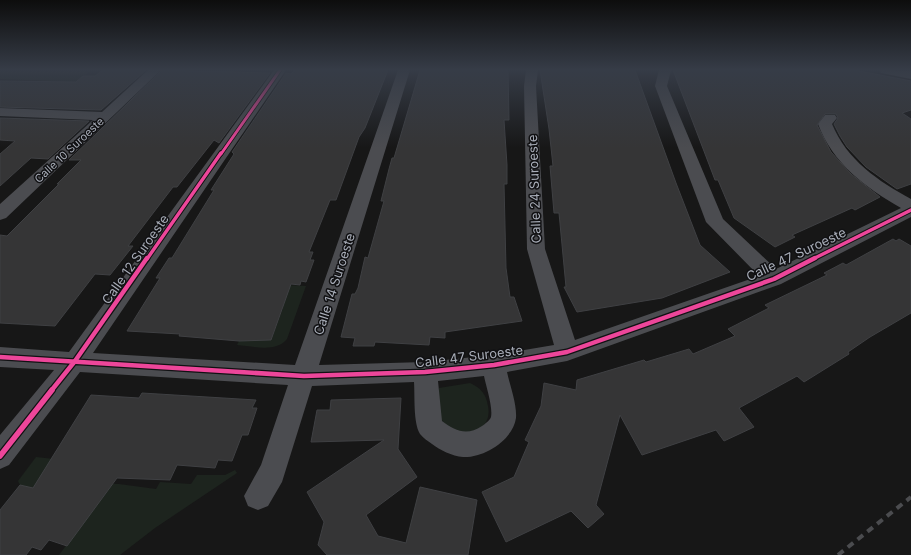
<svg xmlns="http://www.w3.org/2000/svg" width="911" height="555" viewBox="0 0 911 555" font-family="Inter,sans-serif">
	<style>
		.green { fill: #1d241e }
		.building { fill: #353536; stroke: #3f4043 }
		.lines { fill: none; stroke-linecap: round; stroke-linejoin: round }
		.minor { fill: #4b4c50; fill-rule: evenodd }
		.rail { stroke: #4b4c4f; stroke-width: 4; stroke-dasharray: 7 5.5; stroke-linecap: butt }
		.cycleway-far3-casing { stroke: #111113; stroke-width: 4.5 }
		.cycleway-far2-casing { stroke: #111113; stroke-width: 5.5 }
		.cycleway-far1-casing { stroke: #111113; stroke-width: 7 }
		.cycleway-casing { stroke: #111113; stroke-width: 8 }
		.cycleway-far3 { stroke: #ed469a; stroke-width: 3 }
		.cycleway-far2 { stroke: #ed469a; stroke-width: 3.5 }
		.cycleway-far1 { stroke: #ed469a; stroke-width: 4.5 }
		.cycleway { stroke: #ed469a; stroke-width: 5.5 }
		.labels { text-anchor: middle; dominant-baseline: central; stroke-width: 3; stroke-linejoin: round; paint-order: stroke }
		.far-street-label { font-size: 11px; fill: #a8adb8; stroke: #111113 }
		.street-label { font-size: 13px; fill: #a8adb8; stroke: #111113 }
	</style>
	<rect width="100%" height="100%" fill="#171717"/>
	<path class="green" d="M 0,70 L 91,70 L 76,82 L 0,79 Z
		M 265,284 L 306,286 L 287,339 C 276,353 253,346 237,345 L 239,341 L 271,340 L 283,308 Z
		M 470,383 C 481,388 486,394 488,406 C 494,437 452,440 441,419 C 437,410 438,398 439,388 Z
		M 36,457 L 54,459 L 93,483 L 119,484 L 156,489 L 160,482 L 191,484 L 197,475 L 225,475 L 235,470 L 237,473 L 155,528 L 120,555 L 59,555 L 91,512 L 20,485 L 18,481 Z"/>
	<path class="building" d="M 103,70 L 146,70 L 101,110 L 0,107 L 0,81 L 76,82 L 83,76 L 95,76 Z
		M 162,70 L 270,73 L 219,143 L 214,140 L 177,187 L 173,187 L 128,246 L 133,246 L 110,275 L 95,274 L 55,326 L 0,323 L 0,235 L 7,236 L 59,184 L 57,184 L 81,160 L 69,160 Z
		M 295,70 L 388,70 L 365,128 L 359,137 L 336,200 L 330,200 L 309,252 L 313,252 L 310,260 L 314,260 L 306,282 L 301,281 L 300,285 L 291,284 L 271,340 L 239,341 L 179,336 L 180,334 L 127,331 L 160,278 L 156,278 L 169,258 L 172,258 L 214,190 L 211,190 L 234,154 L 232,152 L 286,73 L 291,74 Z
		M 420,70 L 508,70 L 509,120 L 504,120 L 507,165 L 507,184 L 504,184 L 506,268 L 510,297 L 514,297 L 522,321 L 445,332 L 445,338 L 430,337 L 429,345 L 375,342 L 374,346 L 353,346 L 355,338 L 341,337 L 352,294 L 355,294 L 358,288 L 365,257 L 368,258 L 384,201 L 381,201 L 389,169 L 392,158 L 394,158 Z
		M 540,70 L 635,70 L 676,183 L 700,245 L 730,272 L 662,298 L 577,312 L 564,287 L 566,287 L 559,213 L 554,213 L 550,166 L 553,166 L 549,129 Z
		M 673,70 L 854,70 L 911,81 L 911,110 L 902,113 L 911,119 L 911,184 L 897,189 L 866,167 L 847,147 L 840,136 L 834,124 L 838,118 L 836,114 L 825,114 L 817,125 L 831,152 L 851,174 L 880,197 L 855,210 L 852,208 L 792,235 L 795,237 L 775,247 L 734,218 L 718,180 L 715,180 Z
		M 0,118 L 89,121 L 48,159 L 31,158 L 0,186 L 0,154 L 15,141 L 0,140 Z
		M 893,239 L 896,241 L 899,239 L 911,246 L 911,313 L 870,337 L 848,352 L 849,354 L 804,382 L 797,376 L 739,408 L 754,427 L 724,441 L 716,430 L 642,455 L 620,415 L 596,505 L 604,514 L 588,528 L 571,511 L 506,542 L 482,492 L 514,477 L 529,442 L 525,440 L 541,406 L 544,383 L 576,390 L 577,380 L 644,360 L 646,362 L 689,349 L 693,354 L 735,336 L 728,329 L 769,308 L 765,305 L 827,275 L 824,273 L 843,263 L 846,265 Z
		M 142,393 L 256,400 L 252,408 L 257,408 L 248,435 L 242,435 L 232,461 L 218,460 L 215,468 L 177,465 L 170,480 L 117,478 L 67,546 L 49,540 L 41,550 L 32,547 L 26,555 L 0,555 L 0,510 L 20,485 L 33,488 L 91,395 L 139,398 Z
		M 401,398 L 398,449 L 417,477 L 366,515 L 378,536 L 406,543 L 420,487 L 477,500 L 468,555 L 327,555 L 318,545 L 324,522 L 307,492 L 384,440 L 311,442 L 317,410 L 330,410 L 331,400 Z"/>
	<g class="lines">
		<path class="minor" d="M 148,70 L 161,70 L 6,218 L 0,220 L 0,204 L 93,120 L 0,116 L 0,108 L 102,112 Z
			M 274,70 L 286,70 L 93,353 L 295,365 L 398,70 L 410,70 L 319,365 L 425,362 L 494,355 L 554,345 L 527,249 L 524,86 L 526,70 L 538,70 L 536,86 L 545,249 L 575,340 L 759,276 L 706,222 L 655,86 L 659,70 L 671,70 L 667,86 L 723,219 L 776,269 L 901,208 C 865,187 833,164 818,124 L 825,115 L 835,115 L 837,118 L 832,124 C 847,160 878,181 911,199 L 911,217 L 781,284 L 567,361 L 507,372 C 510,386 517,404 516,418 C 513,440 484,458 463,457 C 452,456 440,450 432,444 C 428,441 423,438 420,434 C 413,422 415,396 414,382 L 312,386 L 282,482 L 268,506 L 258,510 L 248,506 L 244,496 L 261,465 L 288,385 L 80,372 L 9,465 L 0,469 L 0,435 L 54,370 L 0,367 L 0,347 L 69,352 ZM 484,376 C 486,386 493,407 491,417 C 490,420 485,424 482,426 C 467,436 455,431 442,421 L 438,381 Z
			M 879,70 L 911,71 L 911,79 L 881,73 Z"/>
		<path class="rail" d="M 838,555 L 911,497"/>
		<defs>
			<path id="cycleway-far3" d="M 221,154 L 280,70"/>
			<path id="cycleway-far2" d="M 147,259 L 221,153
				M 813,259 L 911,210"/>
			<path id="cycleway-far1" d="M 0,357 L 304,376 L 425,372 L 494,365 L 567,352 L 774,279 L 815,258
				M 51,391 L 75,361 L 147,258"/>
			<path id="cycleway" d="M 0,456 L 52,390"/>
		</defs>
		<use href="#cycleway-far3" class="cycleway-far3-casing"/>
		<use href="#cycleway-far2" class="cycleway-far2-casing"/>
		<use href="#cycleway-far1" class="cycleway-far1-casing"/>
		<use href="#cycleway" class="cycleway-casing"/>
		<use href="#cycleway-far3" class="cycleway-far3"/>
		<use href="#cycleway-far2" class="cycleway-far2"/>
		<use href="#cycleway-far1" class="cycleway-far1"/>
		<use href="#cycleway" class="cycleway"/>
	</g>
	<linearGradient id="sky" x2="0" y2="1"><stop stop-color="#0d0d0d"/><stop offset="0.47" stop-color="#363c47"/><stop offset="1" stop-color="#363c47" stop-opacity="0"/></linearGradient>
	<rect width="911" height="148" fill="url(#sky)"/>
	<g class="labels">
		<g class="far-street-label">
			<text transform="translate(69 150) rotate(-43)">Calle 10 Suroeste</text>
		</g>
		<g class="street-label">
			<text transform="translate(534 189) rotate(-92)">Calle 24 Suroeste</text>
			<text transform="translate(796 254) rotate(-25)">Calle 47 Suroeste</text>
			<text transform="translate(135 259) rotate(-55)">Calle 12 Suroeste</text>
			<text transform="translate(334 284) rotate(-72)">Calle 14 Suroeste</text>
			<text transform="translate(469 356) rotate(-7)">Calle 47 Suroeste</text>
		</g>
	</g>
</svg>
